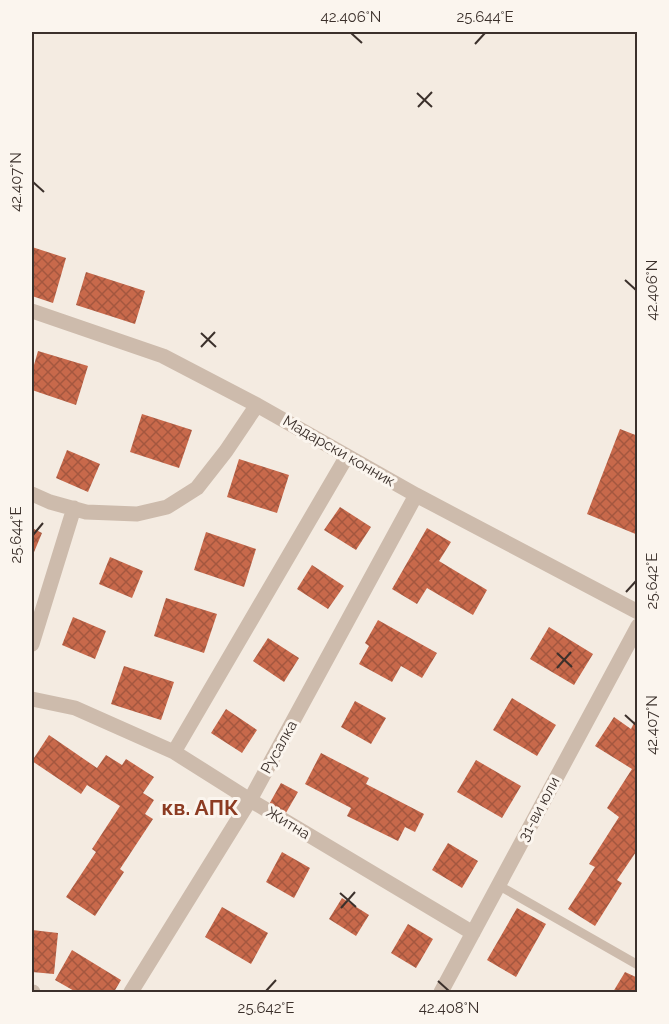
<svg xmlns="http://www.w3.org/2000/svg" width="669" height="1024" viewBox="0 0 669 1024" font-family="Raleway,sans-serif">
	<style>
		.building { fill: url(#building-cross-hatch) }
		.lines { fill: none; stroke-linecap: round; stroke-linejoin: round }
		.lane { stroke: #cdbbac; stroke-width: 9 }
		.street { stroke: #cdbbac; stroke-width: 15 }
		.ticks { fill: none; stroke: #3b302b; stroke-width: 2 }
		.labels { text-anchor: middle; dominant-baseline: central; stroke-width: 6; stroke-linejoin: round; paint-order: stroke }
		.street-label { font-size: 15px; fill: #3b302b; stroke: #fbf5ee }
		.district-label { font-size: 21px; font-weight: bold; fill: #8c3b22; stroke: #fbf5ee }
		.neatline { fill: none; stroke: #3b302b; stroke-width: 2 }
		.ticks-label { font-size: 15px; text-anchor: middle; fill: #3b302b }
	</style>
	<defs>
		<pattern id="building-cross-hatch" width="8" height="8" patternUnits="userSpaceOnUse" patternTransform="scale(1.5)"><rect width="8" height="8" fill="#c8694b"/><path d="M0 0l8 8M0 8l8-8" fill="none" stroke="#a4573f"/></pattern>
	</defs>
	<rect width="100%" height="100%" fill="#f4ebe1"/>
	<path class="building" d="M 32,247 L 66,258 L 53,303 L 32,296 Z
		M 86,272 L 145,291 L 135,324 L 76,305 Z
		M 38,351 L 88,366 L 76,405 L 32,390 L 32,372 Z
		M 142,414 L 192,430 L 179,468 L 130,452 Z
		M 620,429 L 638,436 L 638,535 L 587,514 Z
		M 67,450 L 100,464 L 88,492 L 56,478 Z
		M 239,459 L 289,475 L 277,513 L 227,497 Z
		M 340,507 L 371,527 L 356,550 L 324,530 Z
		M 32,528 L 42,533 L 32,557 Z
		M 427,528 L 451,542 L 439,561 L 487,590 L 473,615 L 427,588 L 417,604 L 392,589 Z
		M 206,532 L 256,549 L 244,587 L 194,570 Z
		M 110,557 L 143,571 L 132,598 L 99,584 Z
		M 312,565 L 344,586 L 328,609 L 297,589 Z
		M 166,598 L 217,614 L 204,653 L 154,636 Z
		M 73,617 L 106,631 L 95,659 L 62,645 Z
		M 378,620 L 437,653 L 422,678 L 401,666 L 392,682 L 359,664 L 369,646 L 365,643 Z
		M 549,627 L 593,654 L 574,685 L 530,659 Z
		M 268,638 L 299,658 L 284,682 L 253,661 Z
		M 124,666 L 174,682 L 161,720 L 111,704 Z
		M 512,698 L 556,725 L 537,756 L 493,730 Z
		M 355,701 L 386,718 L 371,744 L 341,727 Z
		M 226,709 L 257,730 L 242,753 L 211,733 Z
		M 614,717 L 631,729 L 635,721 L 638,723 L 638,849 L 617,880 L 622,883 L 595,926 L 568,909 L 595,867 L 589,864 L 619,817 L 607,808 L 632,769 L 595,746 Z
		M 49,735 L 97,768 L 106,755 L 122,765 L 126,759 L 154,777 L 143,793 L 154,800 L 145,814 L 153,819 L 120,869 L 124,872 L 95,916 L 66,897 L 96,852 L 92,849 L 120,806 L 87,785 L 81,794 L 32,761 Z
		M 321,753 L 369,778 L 366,784 L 424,814 L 415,832 L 405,827 L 398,841 L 347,816 L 351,808 L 305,784 Z
		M 476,760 L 521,786 L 502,818 L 457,792 Z
		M 281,783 L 298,792 L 283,818 L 267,808 Z
		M 448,843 L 478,861 L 462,888 L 432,870 Z
		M 282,852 L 310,868 L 294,898 L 266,882 Z
		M 342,898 L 369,915 L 356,936 L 329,919 Z
		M 222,907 L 268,933 L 251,964 L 205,937 Z
		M 517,908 L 546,924 L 516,977 L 487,960 Z
		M 408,924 L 433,939 L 416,968 L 391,953 Z
		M 32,930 L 58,933 L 54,974 L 32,972 Z
		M 72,950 L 121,980 L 114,992 L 76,992 L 55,980 Z
		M 625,972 L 638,978 L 638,986 L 634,992 L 613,992 Z"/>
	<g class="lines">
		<path class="lane" d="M 498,885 L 638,965"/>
		<path class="street" d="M 32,311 L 163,356 L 257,405 L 416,495 L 638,612
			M 32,494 L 50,502 L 86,512 L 137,514 L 167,507 L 197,488 L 226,451 L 257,405
			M 32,644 L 74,508
			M 32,699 L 75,708 L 174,752 L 250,800 L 473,933
			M 174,752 L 347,456
			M 32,992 L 33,992
			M 131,992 L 250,800 L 416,495
			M 441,992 L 638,626"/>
	</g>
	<path class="ticks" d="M 351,33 L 362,43M 475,44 L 485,33M 417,93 L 432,107M 418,107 L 432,92M 33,182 L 44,192M 625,280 L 636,290M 201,333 L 216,347M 201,347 L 215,332M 33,535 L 43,523M 626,592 L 636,581M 557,653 L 572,667M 557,668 L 571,652M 625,715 L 636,725M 340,893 L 356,907M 341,908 L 355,892M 438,981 L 449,991M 266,991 L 276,980"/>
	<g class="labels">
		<g class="street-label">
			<text transform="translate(339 451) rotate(30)">Мадарски конник</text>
			<text transform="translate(279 747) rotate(-61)">Русалка</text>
			<text transform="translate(539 809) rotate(-62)">31-ви юли</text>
			<text transform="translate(288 823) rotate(31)">Житна</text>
		</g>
		<g class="district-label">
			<text x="200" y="807">кв. АПК</text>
		</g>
	</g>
	<rect width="669" height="1024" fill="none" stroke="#fbf5ee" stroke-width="66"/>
	<rect x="33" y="33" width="603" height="958" class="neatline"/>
	<g class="ticks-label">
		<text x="351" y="22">42.406°N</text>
		<text x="485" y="22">25.644°E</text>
		<text transform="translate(16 182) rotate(-90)" y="5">42.407°N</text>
		<text transform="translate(652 290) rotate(-90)" y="5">42.406°N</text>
		<text transform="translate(16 535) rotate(-90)" y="5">25.644°E</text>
		<text transform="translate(652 581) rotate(-90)" y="5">25.642°E</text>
		<text transform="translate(652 725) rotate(-90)" y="5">42.407°N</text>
		<text x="266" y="1013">25.642°E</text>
		<text x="449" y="1013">42.408°N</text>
	</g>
</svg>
